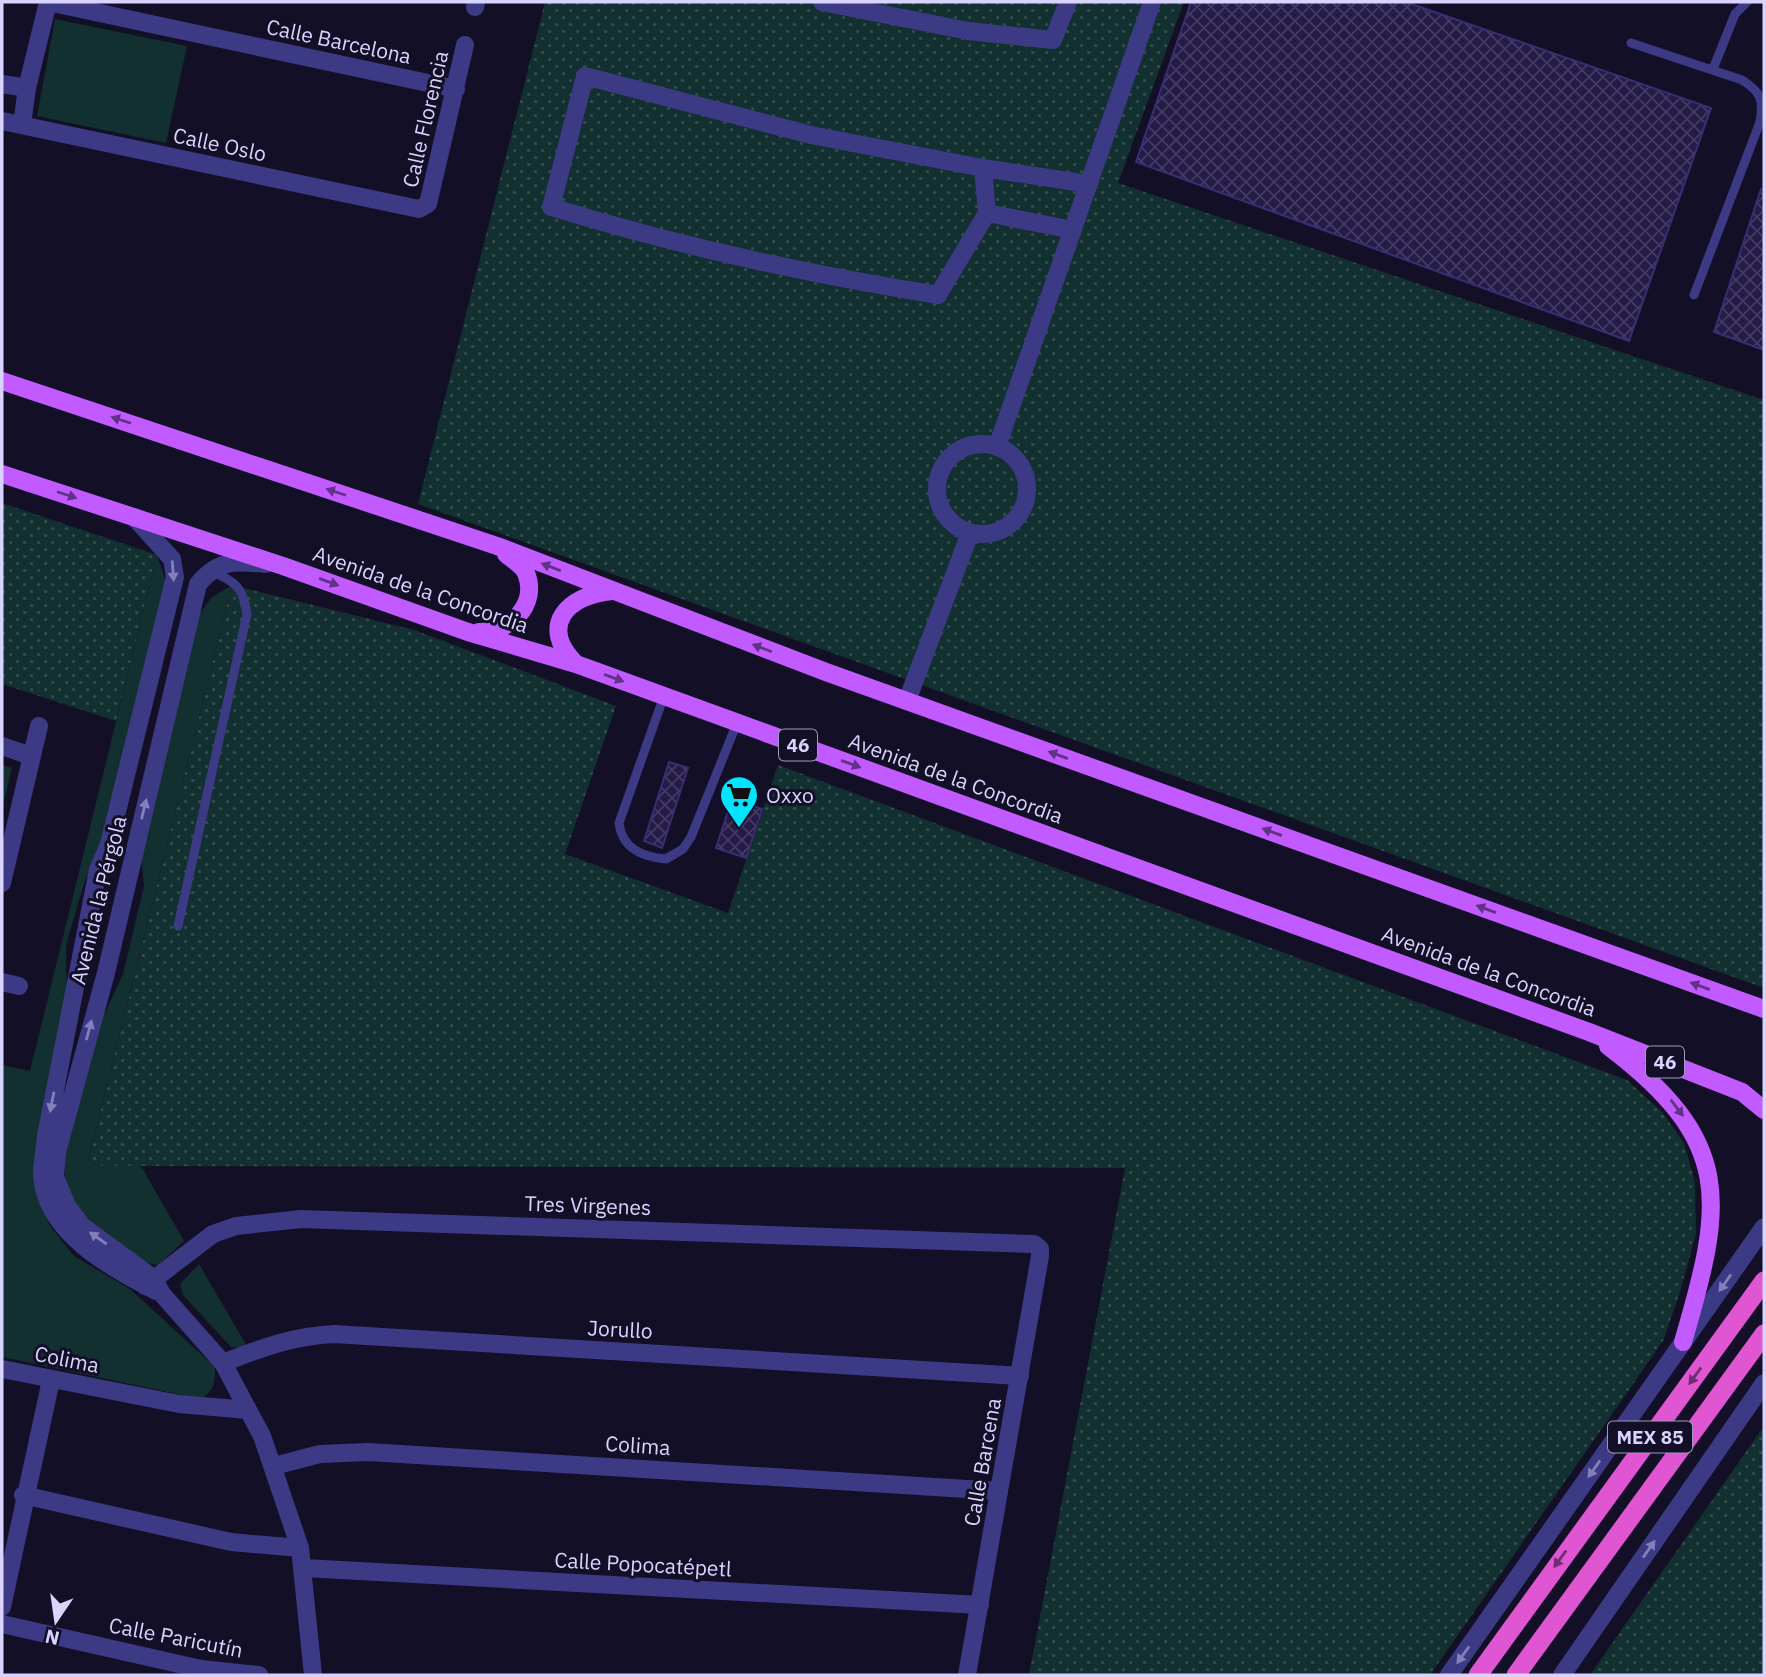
<svg xmlns="http://www.w3.org/2000/svg" width="1766" height="1677" viewBox="0 0 1766 1677" font-family="'IBM Plex Sans',sans-serif">
	<style>
		.grass { fill: url(#grass-dots) }
		.green { fill: #12302f }
		.building { fill: url(#building-cross-hatch); stroke: #3b2d73; stroke-width: 2 }
		.lines { fill: none; stroke-linecap: round; stroke-linejoin: round }
		.service { stroke: #3d3a85; stroke-width: 9 }
		.minor { stroke: #3d3a85; stroke-width: 18 }
		.tertiary { stroke: #3d3a85; stroke-width: 18 }
		.primary { stroke: #c25bff; stroke-width: 18 }
		.trunk { stroke: #e055d1; stroke-width: 19 }
		.oneway { fill: #623188 }
		.oneway2 { fill: #837fbc }
		.oneway3 { fill: #6f2e73 }
		.labels { text-anchor: middle; dominant-baseline: central; stroke-width: 6; stroke-linejoin: round; paint-order: stroke }
		.shield { fill: #130f26; stroke: #9e99be; stroke-width: 2 }
		.shield-label { font-size: 19px; font-weight: bold; fill: #d9d4ff }
		.street-label { font-size: 21px; fill: #d9d4ff; stroke: #130f26 }
		.poi-label { font-size: 21px; fill: #d9d4ff; stroke: #130f26; text-anchor: start }
	</style>
	<defs>
		<pattern id="grass-dots" width="8" height="8" patternUnits="userSpaceOnUse" patternTransform="scale(1.75)"><rect width="8" height="8" fill="#12302f"/><path d="M2 2h.1M6 6h.1" fill="none" stroke="#344d4e" stroke-width="1.8" stroke-linecap="round"/></pattern>
		<pattern id="building-cross-hatch" width="8" height="8" patternUnits="userSpaceOnUse" patternTransform="scale(1.75)"><rect width="8" height="8" fill="#241b47"/><path d="M0 0l8 8M0 8l8-8" fill="none" stroke="#433b63"/></pattern>
	</defs>
	<rect width="100%" height="100%" fill="#130f26"/>
	<path class="grass" d="M 545,2 L 1184,2 L 1118,183 L 1764,400 L 1764,988 L 418,504 Z
		M 2,503 L 157,555 L 116,721 L 2,684 Z
		M 232,585 L 414,630 L 616,706 L 565,854 L 728,913 L 778,765 L 1627,1080 L 1662,1112 L 1684,1143 L 1695,1182 L 1696,1234 L 1680,1292 L 1663,1341 L 1430,1675 L 1029,1675 L 1125,1168 L 87,1166 Z
		M 1764,1426 L 1764,1675 L 1590,1675 Z"/>
	<path class="green" d="M 55,19 L 187,46 L 166,143 L 37,116 Z
		M 157,555 L 169,591 L 101,853 L 85,880 L 66,945 L 67,1013 L 33,1172 L 37,1198 L 50,1226 L 74,1256 L 130,1289 L 215,1367 C 215,1382 215,1390 201,1399 L 2,1357 L 2,1065 L 30,1071 Z
		M 232,585 L 87,1165 L 141,1166 L 184,1241 L 158,1265 L 147,1263 C 104,1234 63,1218 64,1158 L 97,1030 L 123,974 L 144,886 L 140,847 L 197,617 L 211,598 Z
		M 2,765 L 12,768 L 2,809 Z
		M 199,1264 L 248,1348 L 231,1347 L 183,1295 L 180,1284 Z"/>
	<path class="building" d="M 1191,2 L 1406,2 L 1711,108 L 1629,341 L 1136,162 Z
		M 1761,189 L 1764,189 L 1764,350 L 1714,332 Z
		M 669,762 L 688,768 L 662,848 L 644,841 Z
		M 732,799 L 762,809 L 746,858 L 716,848 Z"/>
	<g class="lines">
		<path class="service" d="M 1631,43 L 1742,80 C 1761,92 1764,100 1760,122 L 1694,295
			M 1713,69 L 1735,14 L 1747,2
			M 664,696 L 619,823 C 622,849 643,857 666,859 L 683,849 L 691,837 L 737,723
			M 178,926 L 247,614 C 243,586 235,582 211,571"/>
		<path class="minor" d="M 48,2 L 456,89
			M 822,2 L 968,31 L 1053,40 L 1068,2
			M 475,7 L 476,2
			M 2,84 L 27,88
			M 2,121 L 419,209 L 428,204 L 465,45
			M 22,125 L 27,88 L 48,2
			M 983,168 L 811,135 L 585,76 L 551,207 C 678,246 807,274 938,295 L 987,213
			M 1073,230 L 987,213 L 983,168 L 1089,184
			M 134,517 L 172,559 L 175,577 L 109,844 L 98,870 L 46,1136 C 45,1148 42,1162 42,1174 C 44,1232 111,1268 156,1291
			M 266,564 C 235,561 219,559 198,584 L 106,973 L 57,1152 L 55,1177 L 67,1206 L 82,1226 L 153,1278 L 162,1294 L 223,1363 L 262,1436 L 300,1548 L 313,1675
			M 2,746 L 31,756
			M 2,883 L 39,726
			M 2,982 L 19,986
			M 145,1286 L 213,1234 L 236,1226 L 301,1219 L 1034,1244 L 1040,1249 L 1040,1256 L 967,1675
			M 223,1363 C 261,1348 293,1336 334,1334 L 1020,1376
			M 2,1369 L 179,1404 L 248,1410
			M 274,1466 L 320,1454 L 368,1452 L 999,1491
			M 23,1495 L 231,1542 L 300,1548
			M 304,1568 L 980,1605
			M 2,1607 L 51,1380
			M 2,1624 L 201,1669 L 259,1675"/>
		<path class="tertiary" d="M937 489a45 45 0 1 1 90 0a45 45 0 1 1-90 0Z
			M 997,447 L 1152,2
			M 907,701 L 970,533
			M 1449,1675 L 1764,1227
			M 1562,1675 L 1764,1383"/>
		<path class="primary" d="M 2,381 L 497,546 L 826,672 L 1764,1009
			M 2,474 L 283,566 L 468,632 L 576,664 L 1589,1032 L 1742,1092 L 1764,1110
			M 479,632 C 509,633 539,605 526,573 C 523,566 512,559 506,554
			M 576,664 C 538,626 567,595 612,591
			M 1608,1046 C 1735,1142 1724,1202 1683,1342"/>
		<path class="trunk" d="M 1478,1675 L 1764,1281
			M 1516,1675 L 1764,1334"/>
	</g>
	<defs><path id="oneway-solid" d="M-6-.8H1V-3.2L6.5 0L1 3.2V.8H-6Z" transform="scale(1.75)"/></defs>
	<g class="oneway">
		<use href="#oneway-solid" transform="translate(121 420) rotate(-162)"/>
		<use href="#oneway-solid" transform="translate(336 492) rotate(-162)"/>
		<use href="#oneway-solid" transform="translate(67 495) rotate(18)"/>
		<use href="#oneway-solid" transform="translate(551 567) rotate(-159)"/>
		<use href="#oneway-solid" transform="translate(329 582) rotate(20)"/>
		<use href="#oneway-solid" transform="translate(762 648) rotate(-159)"/>
		<use href="#oneway-solid" transform="translate(614 678) rotate(20)"/>
		<use href="#oneway-solid" transform="translate(1058 755) rotate(-160)"/>
		<use href="#oneway-solid" transform="translate(851 764) rotate(20)"/>
		<use href="#oneway-solid" transform="translate(1272 832) rotate(-160)"/>
		<use href="#oneway-solid" transform="translate(1486 909) rotate(-160)"/>
		<use href="#oneway-solid" transform="translate(1700 986) rotate(-160)"/>
		<use href="#oneway-solid" transform="translate(1677 1108) rotate(53)"/>
	</g>
	<g class="oneway2">
		<use href="#oneway-solid" transform="translate(173 571) rotate(86)"/>
		<use href="#oneway-solid" transform="translate(144 809) rotate(-76)"/>
		<use href="#oneway-solid" transform="translate(89 1030) rotate(-75)"/>
		<use href="#oneway-solid" transform="translate(52 1102) rotate(101)"/>
		<use href="#oneway-solid" transform="translate(98 1238) rotate(-145)"/>
		<use href="#oneway-solid" transform="translate(1725 1283) rotate(125)"/>
		<use href="#oneway-solid" transform="translate(1594 1469) rotate(125)"/>
		<use href="#oneway-solid" transform="translate(1649 1549) rotate(-55)"/>
		<use href="#oneway-solid" transform="translate(1463 1655) rotate(126)"/>
	</g>
	<g class="oneway3">
		<use href="#oneway-solid" transform="translate(1695 1376) rotate(126)"/>
		<use href="#oneway-solid" transform="translate(1560 1559) rotate(126)"/>
	</g>
	<defs>
		<symbol id="supermarket-pin" viewBox="-11 -11 22 30"><path d="M0 17L-7.5 6A9.5 9.5 0 1 1 7.5 6Z" fill="#00e5ff" stroke="#130f26"/><path d="M-6-5.5h2.5l.6 2H6L4.5 2H-2.5L-4.4-4H-6ZM-1.5 3.2a1.3 1.3 0 1 0 .1 0ZM3 3.2a1.3 1.3 0 1 0 .1 0Z" fill="#111"/></symbol>
	</defs>
	<g fill-rule="evenodd">
		<use href="#supermarket-pin" x="717" y="773" width="44" height="60"/>
	</g>
	<g class="labels">
		<g class="shield">
			<rect x="779" y="729.5" width="38" height="31" rx="5"/>
			<rect x="1646" y="1046.5" width="38" height="31" rx="5"/>
			<rect x="1608" y="1421.5" width="84" height="31" rx="5"/>
		</g>
		<g class="shield-label">
			<text x="798" y="745">46</text>
			<text x="1665" y="1062">46</text>
			<text x="1650" y="1437">MEX 85</text>
		</g>
		<g class="street-label">
			<text transform="translate(339 41) rotate(12)">Calle Barcelona</text>
			<text transform="translate(425 119) rotate(-77)">Calle Florencia</text>
			<text transform="translate(220 144) rotate(12)">Calle Oslo</text>
			<text transform="translate(421 589) rotate(19)">Avenida de la Concordia</text>
			<text transform="translate(956 778) rotate(20)">Avenida de la Concordia</text>
			<text transform="translate(98 900) rotate(-76)">Avenida la Pérgola</text>
			<text transform="translate(1489 971) rotate(20)">Avenida de la Concordia</text>
			<text transform="translate(588 1205) rotate(2)">Tres Virgenes</text>
			<text transform="translate(620 1329) rotate(3)">Jorullo</text>
			<text transform="translate(67 1359) rotate(11)">Colima</text>
			<text transform="translate(638 1445) rotate(4)">Colima</text>
			<text transform="translate(982 1462) rotate(-80)">Calle Barcena</text>
			<text transform="translate(643 1564) rotate(3)">Calle Popocatépetl</text>
			<text transform="translate(176 1637) rotate(11)">Calle Paricutín</text>
		</g>
		<g class="poi-label">
			<text x="766" y="795">Oxxo</text>
		</g>
	</g>
	<rect width="1766" height="1677" fill="none" stroke="#d9d4ff" stroke-width="7"/>
	<g transform="translate(56 1621) rotate(193)" stroke="#130f26" stroke-width="5" paint-order="stroke">
	<path d="M0-5L12 26L0 18L-12 26Z" fill="#d9d4ff"/>
	<text y="-10" font-size="19" font-weight="bold" text-anchor="middle" fill="#d9d4ff">N</text>
	</g>
</svg>
